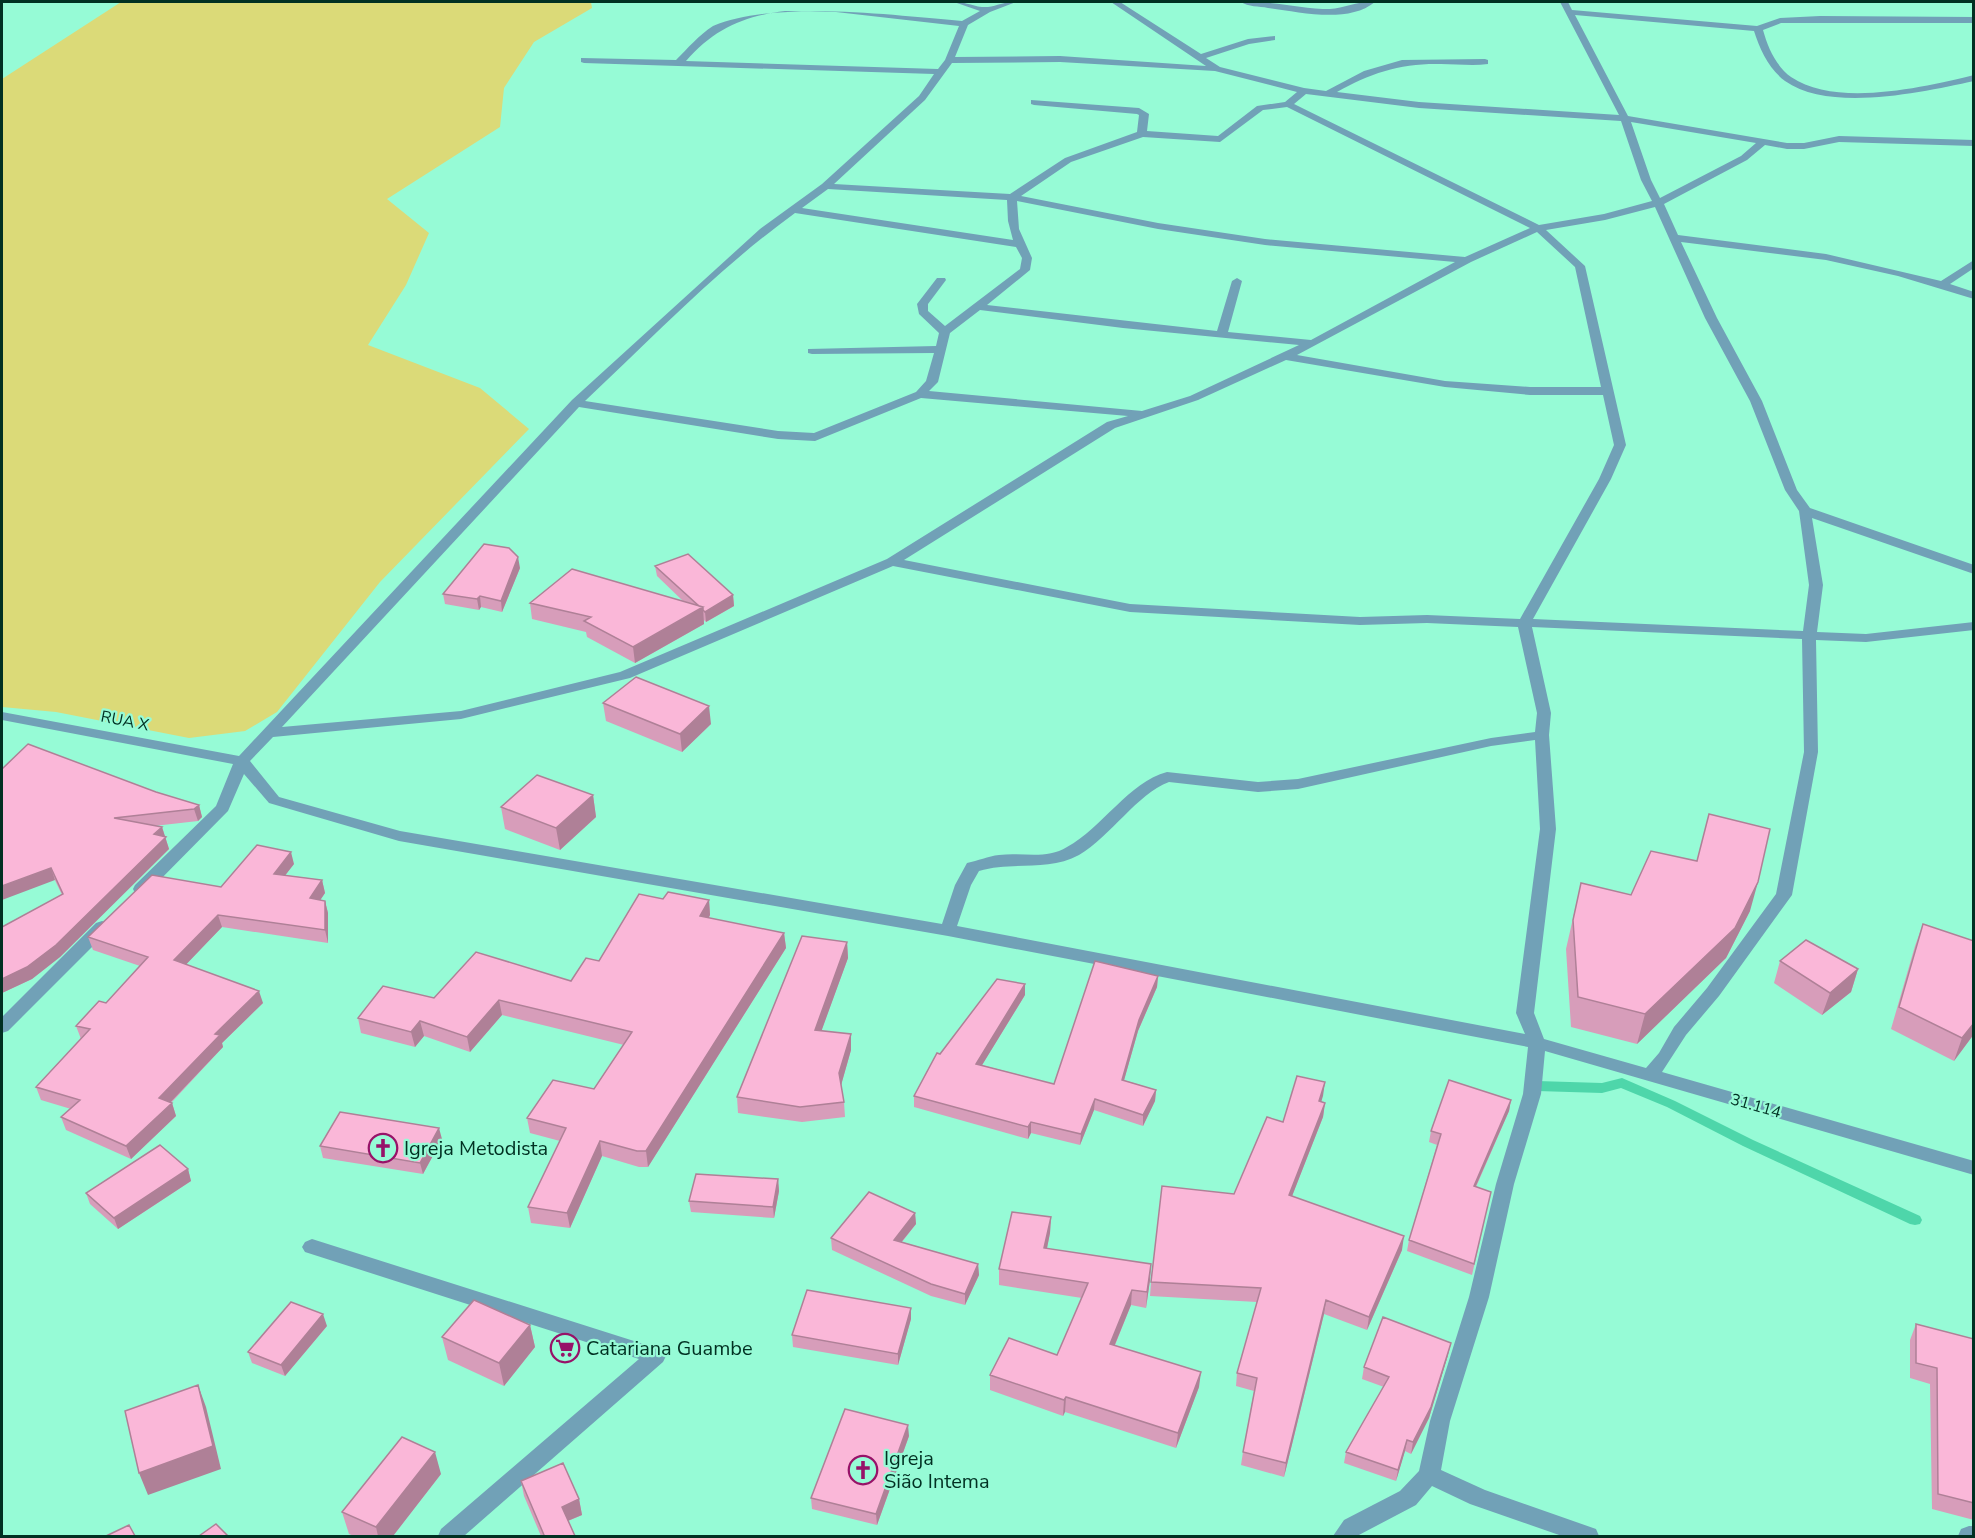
<svg xmlns="http://www.w3.org/2000/svg" width="1975" height="1538" viewBox="0 0 1975 1538" font-family="'Nunito Sans',sans-serif">
  <style>
    .green { fill: #dbda78 }
    .lines { fill: none; stroke-linecap: round; stroke-linejoin: round }
    .stream { fill: #4ed6aa; fill-rule: evenodd }
    .street { fill: #71a1b7; fill-rule: evenodd }
    .wall { fill: #d79dba }
    .shaded-wall { fill: #af8097 }
    .building { fill: #fab7d8; stroke: #af8097; stroke-width: 1.5 }
    .labels { text-anchor: middle; stroke-width: 4.5; stroke-linejoin: round; paint-order: stroke }
    .street-label { font-size: 16px; fill: #013022; stroke: #96fbd6 }
    .near-poi-label { font-size: 20px; fill: #013022; stroke: #96fbd6; text-anchor: start }
  </style>
  <rect width="100%" height="100%" fill="#96fbd6"/>
  <path class="green" d="M121 2H591L592 8 534 42 504 88 500 127 387 199 429 233 406 285 368 345 480 388 529 429 380 582 277 712 245 731 189 738 56 712 2 707V79Z"/>
  <g class="lines">
    <path class="stream" d="M1622 1078 1675 1101 1753 1140 1920 1216 1922 1220 1920 1224 1915 1225 1910 1224 1743 1146 1667 1107 1621 1088 1602 1093 1537 1091 1533 1089 1531 1086 1533 1083 1537 1081 1602 1083Z"/>
    <path class="street" d="M954 2C965 1 976 8 988 7 998 6 1006 1 1016 2L990 12 968 25 955 57 1060 56 1206 66 1111 2H1120L1201 54 1248 39 1275 36V40L1249 44 1206 58 1220 67 1304 88 1326 91 1364 71 1402 60 1485 59 1488 60V64C1473 66 1456 64 1441 64 1402 63 1370 73 1337 92L1419 102 1619 115 1560 2H1568L1572 10 1757 26 1780 18 1820 16 1974 17V23H1781L1763 30C1768 48 1776 66 1791 77 1836 108 1925 87 1974 75V81C1923 92 1830 113 1785 81 1769 69 1760 50 1754 31L1575 15 1628 116 1787 143H1804L1839 136 1974 140V146L1839 142 1804 149H1787L1765 145 1747 160 1664 204 1678 235 1826 254 1941 281 1974 260V268L1950 284 1974 292V299L1898 276 1826 260 1681 242 1717 318 1762 401 1797 490 1810 508 1974 565V574L1812 518 1823 585 1817 632 1866 634 1974 622V630L1866 642 1816 640 1818 752 1792 895 1719 996 1686 1035 1662 1072 1974 1161V1175L1545 1051 1541 1094 1514 1184 1489 1297 1450 1421 1441 1470 1485 1490 1596 1529 1599 1536H1562L1470 1504 1432 1486 1416 1505 1357 1536H1333L1344 1520 1400 1491 1419 1471 1430 1421 1469 1297 1496 1184 1523 1094 1528 1047 948 936 399 841 269 803 244 774 228 811 147 893H135L133 889 135 885 216 806 233 764 2 720V712L239 756 572 400 760 229 822 184 919 96 934 74 584 63 581 62V58L676 60C688 48 699 35 713 26 775 0 892 15 962 21L980 11ZM785 11 836 12 959 26 945 60 938 69 686 61C714 29 743 16 785 11ZM1060 62 1215 71 1297 92 1285 102 1257 106 1218 136 1147 131 1149 114 1139 108 1031 100V104L1034 105 1137 114 1139 115 1137 132 1065 158 1010 194 834 184 925 100 952 63ZM1306 94 1419 108 1621 121 1641 180 1652 201 1604 214 1539 225 1294 104ZM1287 107 1530 228 1465 257 1265 239 1158 223 1021 196 1071 162 1143 137 1220 142 1263 110ZM1631 122 1756 143 1741 156 1660 198 1651 180ZM828 189 1007 200 1008 221 1013 240 802 208ZM1017 201 1158 229 1265 245 1455 262 1311 340 1228 332 1242 281 1237 278 1232 281 1217 331 987 305 1030 270 1032 258 1019 229ZM1655 207 1705 318 1750 401 1785 490 1799 511 1809 585 1803 631 1533 619 1611 479 1626 445 1585 266 1546 230 1605 220ZM795 213 1016 247 1022 258 1020 269 945 326 928 311V304L946 280 945 278H937L917 304 919 314 939 333 936 346 808 349V353L812 354 934 353 926 381 916 392 814 433 778 431 585 401C653 337 719 268 795 213ZM1537 232 1575 267 1601 387H1530L1445 381 1297 355 1471 262ZM980 310 1123 328 1299 345 1190 396 1142 411 929 391 938 382 950 333ZM1286 360 1445 387 1530 395H1603L1614 445 1599 479 1520 619 1427 615 1360 617 1130 604 904 560 1115 428 1198 400ZM921 398 1128 416 1107 422 887 559 620 672 461 711 282 727 579 407 778 439 815 441ZM893 566 1130 612 1360 625 1427 623 1518 627 1537 713 1535 732 1491 738 1298 779 1258 782 1167 772C1129 782 1102 828 1067 847 1046 860 1023 852 999 855 988 856 978 861 967 863L955 885 942 924 400 831 279 797 250 761 273 737 461 719 630 678ZM1532 627 1802 639 1804 752 1776 894 1707 988 1674 1027 1659 1053 1646 1068 1544 1039 1534 1013 1556 829 1549 735 1551 713ZM1535 740 1540 829 1516 1013 1525 1034 957 926 971 885 979 871C1012 861 1048 872 1079 855 1111 836 1137 794 1169 782L1258 792 1298 789 1491 746Z
      M1241 2C1270 0 1300 9 1330 9 1345 8 1361 0 1375 2 1348 24 1300 12 1268 8 1259 6 1248 7 1241 2Z
      M102 921 108 923 110 927 108 931 8 1031 2 1033V1017L96 923Z
      M312 1239 656 1348 663 1350 666 1356 663 1362 464 1536H438L441 1529 639 1359 305 1252 302 1247 305 1242Z
      M1969 1526H1974V1536H1958L1961 1529Z"/>
  </g>
  <path class="wall" d="M655 566 733 595 734 606 706 622 704 620V624L635 663 587 637 586 632 532 619 530 603 684 602 657 576Z
    M520 568 502 612 481 607 479 610 445 604 443 594Z
    M603 703 711 724 682 752 606 721Z
    M2 769 156 792 199 805 202 817 198 821 154 826 162 827 169 849 60 957 32 979 2 993V927L62 895Z
    M593 795 596 817 560 850 505 829 501 807Z
    M294 864 285 875 322 880 325 893 320 900 325 901 328 913V943L222 927 186 964 263 1003 222 1043 223 1047 171 1103H172L176 1116 131 1159 66 1130 61 1117 71 1109 41 1100 36 1087 81 1039 76 1026 106 1003 140 966 93 950 88 937 221 887Z
    M1581 883 1631 895 1750 911 1726 958 1637 1044 1571 1027 1566 949Z
    M663 899 709 900 710 915 709 918 784 933 786 948 648 1167H639L602 1156 570 1228 531 1223 528 1207 560 1141 530 1133 527 1118 594 1089 624 1045 502 1015 470 1052 424 1036 415 1047 361 1033 358 1018 434 998 571 981 599 961Z
    M1923 924 1974 941V1034L1954 1061 1891 1029 1915 946Z
    M847 942 848 958 821 1031 851 1034V1050L841 1085 844 1102 845 1117 802 1122 738 1113 737 1097Z
    M1780 961 1858 969 1851 992 1822 1015 1774 983Z
    M1158 976 1157 987 1138 1031 1124 1080 1156 1090 1155 1101 1143 1126 1094 1110 1080 1145 1031 1133 1028 1139 914 1107V1096L940 1054 1025 995 982 1065 1054 1084Z
    M1325 1082 1321 1102 1325 1103 1323 1117 1292 1196 1402 1250 1367 1330 1324 1314 1284 1477 1241 1465 1243 1452 1254 1391 1236 1386 1237 1373 1257 1302 1150 1296 1151 1282 1234 1194 1283 1122Z
    M1511 1100 1509 1111 1476 1187 1491 1192 1472 1275 1407 1251 1409 1240 1437 1145 1429 1142 1431 1131Z
    M442 1139 423 1174 323 1158 320 1146Z
    M188 1169 191 1181 118 1229 90 1204 86 1193Z
    M778 1179 779 1191 774 1218 691 1212 689 1201Z
    M915 1213 916 1224 902 1242 978 1264 979 1275 965 1305 931 1296 832 1250 831 1238Z
    M1051 1217 1050 1233 1047 1248 1150 1280 1146 1308 1131 1305 1115 1345 1199 1387 1176 1448 1065 1412 1063 1416 990 1390V1375L1057 1355 1082 1298 999 1285V1269Z
    M911 1319 898 1365 793 1347 792 1335Z
    M1916 1324 1974 1339V1520L1932 1509 1930 1384 1910 1378V1340Z
    M530 1325 535 1347 504 1386 448 1360 442 1337Z
    M327 1326 285 1376 252 1363 248 1352Z
    M1448 1355 1429 1418 1411 1454 1405 1451 1396 1481 1344 1463 1346 1452 1384 1387 1362 1379 1364 1367Z
    M909 1436 877 1525 812 1509 811 1498Z
    M441 1474 393 1536H354L349 1534 342 1512Z
    M521 1481 579 1499 582 1515 568 1521 541 1536 524 1496Z"/>
  <path class="shaded-wall" d="M518 557 520 568 502 612 501 601Z
    M733 595 734 606 706 622 705 612Z
    M480 596 481 607 479 610 477 599Z
    M703 607 704 624 635 663 633 647Z
    M709 706 711 724 682 752 680 734Z
    M593 795 596 817 560 850 556 828Z
    M199 805 202 817 198 821 194 809Z
    M162 827 169 849 60 957 32 979 2 993V979Z
    M291 852 294 864 277 886 274 874Z
    M51 868 55 880 2 900V886Z
    M322 880 325 893 313 911 310 898Z
    M1758 882 1750 911 1726 958 1637 1044 1645 1014Z
    M709 900 710 915 701 931 700 916Z
    M325 901 328 913V943L325 930Z
    M218 915 222 927 178 973 174 960Z
    M784 933 786 948 648 1167 646 1151Z
    M847 942 848 958 816 1046 815 1030Z
    M1858 969 1851 992 1822 1015 1830 993Z
    M1158 976 1157 987 1138 1031 1121 1091 1122 1080 1139 1020Z
    M1025 984V995L976 1075V1064Z
    M259 991 263 1003 222 1043 223 1047 163 1110 159 1098 215 1034Z
    M499 1000 502 1015 470 1052 467 1037Z
    M420 1021 424 1036 415 1047 411 1032Z
    M1974 1023V1034L1954 1061 1962 1038Z
    M851 1034V1050L840 1089 839 1073Z
    M1325 1082 1323 1096 1317 1115 1319 1101Z
    M1156 1090 1155 1101 1143 1126V1115Z
    M1095 1099 1094 1110 1080 1145 1081 1134Z
    M1511 1100 1509 1111 1471 1197 1474 1186Z
    M172 1103 176 1116 131 1159 126 1146Z
    M1325 1103 1323 1117 1287 1209 1289 1195Z
    M1031 1122V1133L1028 1139V1127Z
    M439 1128 442 1139 423 1174 420 1163Z
    M600 1141 602 1156 570 1228 567 1213Z
    M188 1169 191 1181 118 1229 114 1218Z
    M778 1179 779 1191 774 1218 773 1207Z
    M915 1213 916 1224 894 1251V1240Z
    M1051 1217 1050 1233 1044 1263V1248Z
    M1404 1236 1402 1250 1367 1330 1369 1317Z
    M978 1264 979 1275 965 1305V1294Z
    M1151 1264 1150 1280 1146 1308 1147 1292Z
    M1132 1290 1131 1305 1109 1359 1110 1344Z
    M1326 1300 1324 1314 1284 1477 1286 1463Z
    M911 1308V1319L898 1365V1354Z
    M323 1314 327 1326 285 1376 281 1365Z
    M530 1325 535 1347 504 1386 499 1363Z
    M1451 1343 1448 1355 1429 1418 1411 1454 1413 1442Z
    M1201 1372 1199 1387 1176 1448 1178 1433Z
    M198 1385 206 1407 221 1469 148 1495 139 1473Z
    M1066 1397 1065 1412 1063 1416 1064 1400Z
    M908 1425 909 1436 877 1525 876 1514Z
    M1407 1440 1405 1451 1396 1481 1398 1470Z
    M435 1452 441 1474 393 1536H378L376 1527Z
    M579 1499 582 1515 565 1522 562 1507Z"/>
  <path class="building" d="M484 544 509 548 518 557 501 601 480 596 477 599 443 594Z
    M688 554 733 595 705 612 703 610V607L699 606 655 566Z
    M572 569 703 607 633 647 584 621 591 617 530 603Z
    M636 677 709 706 680 734 603 703Z
    M28 744 156 792 199 805 194 809 114 818 162 827 154 834 166 837 56 945 27 967 2 979V927L63 894 51 868 2 886V769Z
    M537 775 593 795 556 828 501 807Z
    M1709 814 1770 829 1758 882 1735 928 1645 1014 1578 997 1573 920 1581 883 1631 895 1651 851 1697 861Z
    M257 845 291 852 274 874 322 880 310 898 325 901V930L218 915 174 960 259 991 215 1034 220 1035 159 1098 172 1103 126 1146 61 1117 80 1100 36 1087 90 1029 76 1026 99 1001 106 1003 148 957 88 937 152 875 221 887Z
    M668 892 709 900 700 916 784 933 646 1151H637L600 1141 567 1213 528 1207 566 1128 527 1118 553 1080 594 1089 632 1032 499 1000 467 1037 420 1021 411 1032 358 1018 383 986 434 998 476 952 571 981 586 958 599 961 639 894 663 899Z
    M1923 924 1974 941V1023L1962 1038 1899 1007Z
    M802 936 847 942 815 1030 851 1034 839 1073 844 1102 800 1107 737 1097Z
    M1806 940 1858 969 1830 993 1780 961Z
    M1095 961 1158 976 1139 1020 1122 1080 1156 1090 1143 1115 1095 1099 1081 1134 1031 1122 1028 1127 914 1096 937 1053 940 1054 997 979 1025 984 976 1064 1054 1084Z
    M1297 1076 1325 1082 1319 1101 1325 1103 1289 1195 1404 1236 1369 1317 1326 1300 1286 1463 1243 1452 1257 1378 1237 1373 1261 1288 1151 1282 1162 1186 1234 1194 1267 1117 1283 1122Z
    M1449 1080 1511 1100 1474 1186 1491 1192 1474 1264 1409 1240 1441 1134 1431 1131Z
    M340 1112 439 1128 420 1163 320 1146Z
    M160 1145 188 1169 114 1218 86 1193Z
    M696 1174 778 1179 773 1207 689 1201Z
    M869 1192 915 1213 894 1240 978 1264 965 1294 931 1284 831 1238Z
    M1012 1212 1051 1217 1044 1248 1151 1264 1147 1292 1132 1290 1110 1344 1201 1372 1178 1433 1066 1397 1064 1400 990 1375 1009 1338 1057 1355 1088 1283 999 1269Z
    M807 1290 911 1308 898 1354 792 1335Z
    M474 1300 530 1325 499 1363 442 1337Z
    M291 1302 323 1314 281 1365 248 1352Z
    M1383 1317 1451 1343 1431 1407 1413 1442 1407 1440 1398 1470 1346 1452 1389 1377 1364 1367Z
    M1916 1324 1974 1339V1503L1938 1494 1937 1368 1916 1363Z
    M198 1385 213 1446 139 1473 125 1411Z
    M845 1409 908 1425 876 1514 811 1498Z
    M402 1437 435 1452 376 1527 342 1512Z
    M563 1463 579 1499 562 1507 575 1536H541L544 1535 521 1481Z
    M216 1524 228 1536H199Z
    M129 1525 135 1536H106Z"/>
  <defs>
    <g id="church-ring" transform="scale(1.5)"><circle r="9.5" fill="#96fbd6" stroke="#971268" stroke-width="1.5"/><path d="M-1.2-6h2.4v3.5h3.3v2.4h-3.3V6h-2.4V-.1h-3.3v-2.4h3.3Z" fill="#971268"/></g>
    <g id="supermarket-ring" transform="scale(1.5)"><circle r="9.5" fill="#96fbd6" stroke="#971268" stroke-width="1.5"/><path d="M-6-5.5h2.5l.6 2H6L4.5 2H-2.5L-4.4-4H-6ZM-1.5 3.2a1.3 1.3 0 1 0 .1 0ZM3 3.2a1.3 1.3 0 1 0 .1 0Z" fill="#971268"/></g>
  </defs>
  <g fill-rule="evenodd">
    <use href="#church-ring" x="383" y="1148"/>
    <use href="#supermarket-ring" x="565" y="1348"/>
    <use href="#church-ring" x="863" y="1470"/>
  </g>
  <g class="labels">
    <g class="street-label">
      <text transform="translate(125 720) rotate(11)" y="6">RUA X</text>
      <text transform="translate(1756 1105) rotate(16)" y="6">31.114</text>
    </g>
    <g class="near-poi-label">
      <text x="404" y="1155">Igreja Metodista</text>
      <text x="586" y="1355">Catariana Guambe</text>
      <text x="884" y="1465">Igreja<tspan x="884" dy="23">Sião Intema</tspan></text>
    </g>
  </g>
  <rect width="1975" height="1538" fill="none" stroke="#013022" stroke-width="6"/>
</svg>
